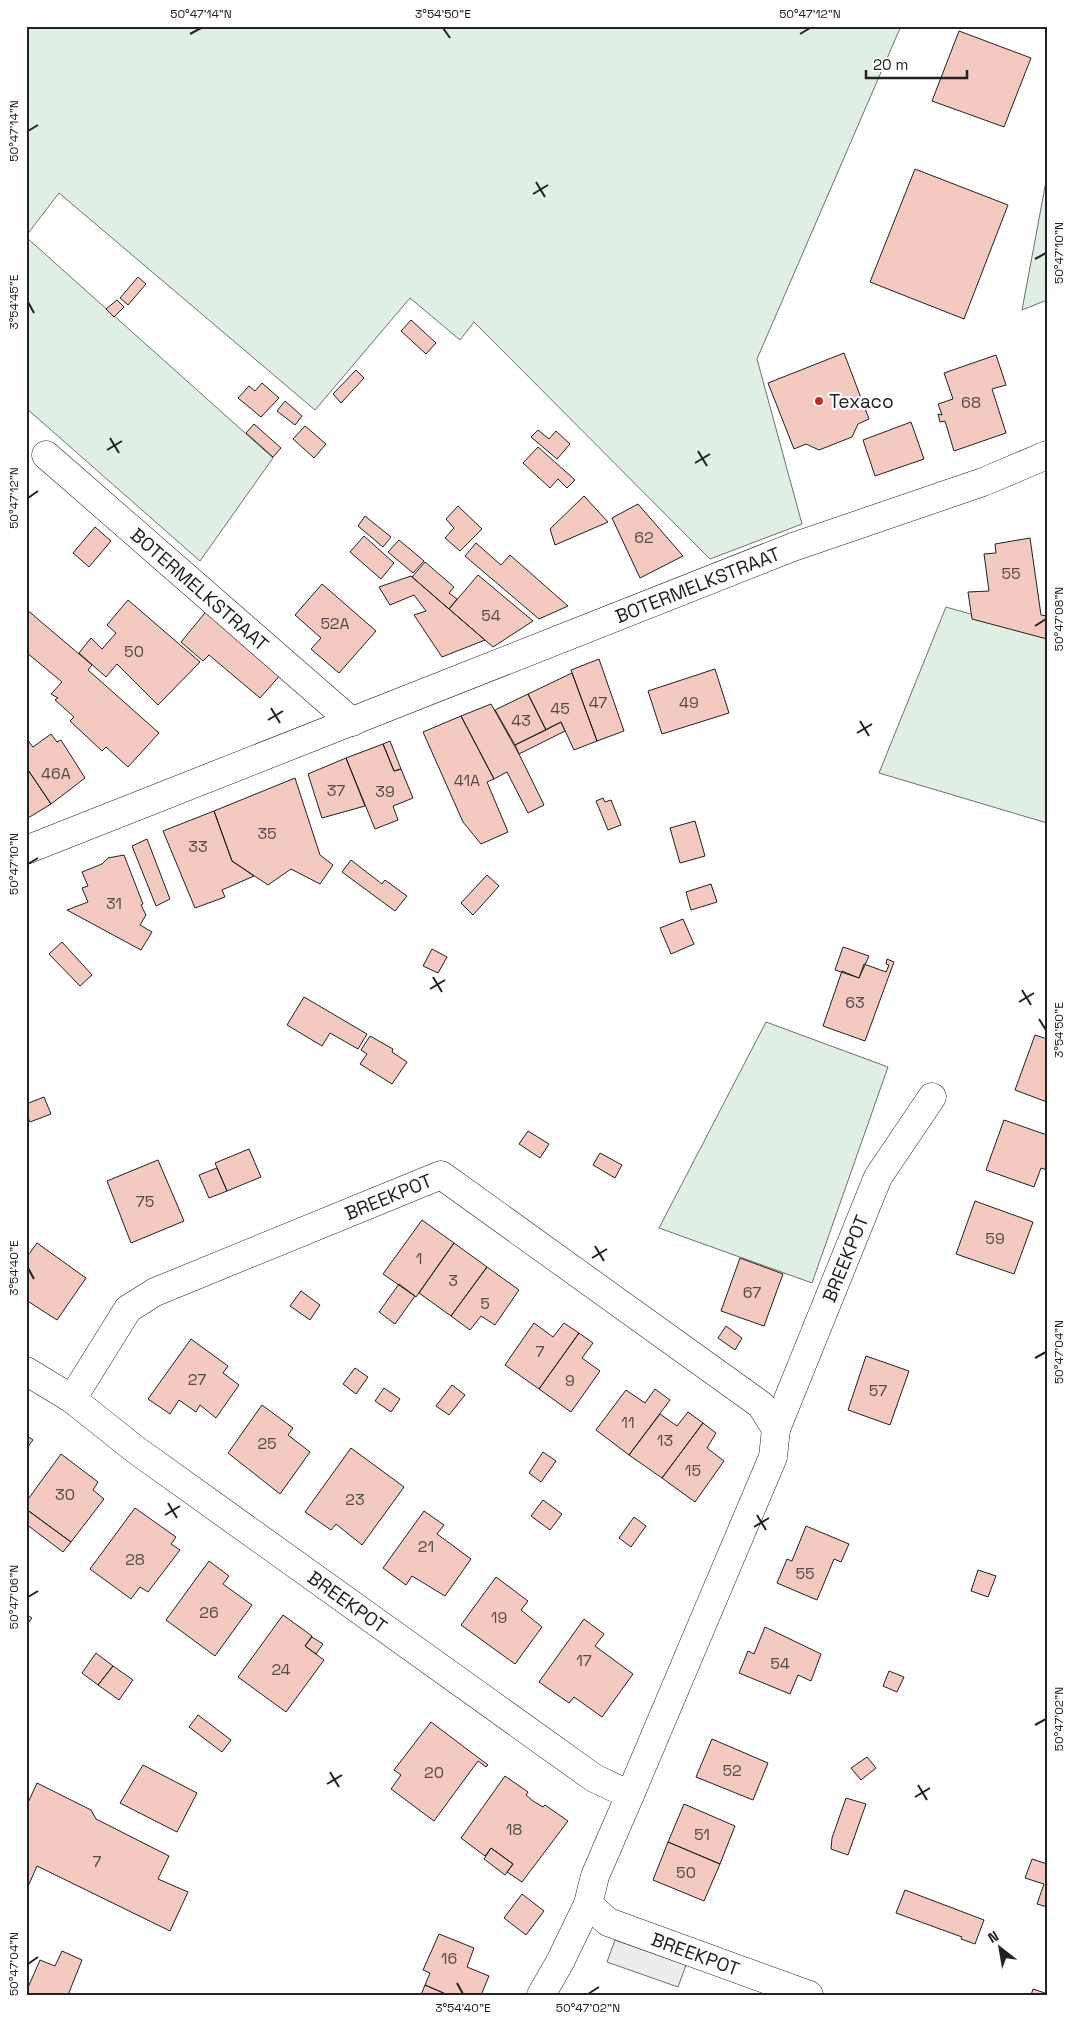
<svg xmlns="http://www.w3.org/2000/svg" width="1073" height="2021" viewBox="0 0 1073 2021" font-family="'Space Grotesk',sans-serif">
  <style>
    .green { fill: #e0efe3; stroke: #6f6f6f }
    .parking { fill: #ededed; stroke: #6f6f6f }
    .building { fill: #f3c9c0; stroke: #222 }
    .lines { fill: none; stroke-linecap: round; stroke-linejoin: round }
    .street-casing { stroke: #222; stroke-width: 29 }
    .secondary-casing { stroke: #222; stroke-width: 29 }
    .street { stroke: #fff; stroke-width: 28 }
    .secondary { stroke: #fff; stroke-width: 28 }
    .ticks { fill: none; stroke: #222; stroke-width: 2 }
    .poi-dot { fill: #c62828; stroke: #fff; stroke-width: 2 }
    .labels { text-anchor: middle; stroke-width: 4; stroke-linejoin: round; paint-order: stroke }
    .number-label { font-size: 16px; fill: #564c4a }
    .poi-label { font-size: 19px; fill: #222; stroke: #fff; text-anchor: start }
    .street-label { font-size: 19px; fill: #222; stroke: #fff }
    .neatline { fill: none; stroke: #222; stroke-width: 2 }
    .ticks-label { font-size: 12px; text-anchor: middle; fill: #222 }
  </style>
  <rect width="100%" height="100%" fill="#fff"/>
  <path class="green" d="M26 26H901L757 359 802 524 710 559 474 322 460 340 410 298 315 410 59 193 26 236Z
    M1047 176V300L1022 310Z
    M26 237 273 458 200 561 26 408Z
    M946 607 1047 636V823L879 773Z
    M766 1022 888 1067 812 1283 659 1228Z"/>
  <path class="parking" d="M615 1940 686 1965 678 1987 607 1962Z"/>
  <path class="building" d="M959 31 1031 58 1004 127 932 101Z
    M915 169 1008 205 964 319 870 282Z
    M138 277 146 284 128 305 120 298Z
    M117 300 124 307 114 317 106 309Z
    M411 320 436 343 426 354 401 331Z
    M844 353 869 419 858 424 852 437 819 450 806 444 794 449 768 383Z
    M996 355 1006 385 992 389 1006 433 954 451 945 421 940 422 938 414 942 415 938 404 953 399 944 373Z
    M356 370 364 378 341 403 333 394Z
    M262 383 279 398 261 417 238 398 249 386 255 391Z
    M285 401 302 416 295 425 277 411Z
    M911 422 924 459 875 476 863 440Z
    M254 424 281 448 273 457 246 433Z
    M305 426 326 444 314 458 293 439Z
    M538 430 549 439 556 431 570 444 557 459 531 437Z
    M538 447 575 480 567 488 558 479 550 488 523 463Z
    M584 496 608 522 555 545 550 529Z
    M638 504 683 556 640 578 612 518Z
    M458 506 482 529 460 551 445 538 454 528 446 519Z
    M365 516 391 537 383 547 358 526Z
    M95 527 111 541 89 567 73 553Z
    M364 536 394 563 381 579 350 552Z
    M1030 538 1041 615 1047 616V639L972 619 968 592 989 591 984 554 996 553 995 544Z
    M399 540 424 561 413 573 388 552Z
    M476 543 501 565 510 555 568 606 539 619 465 556Z
    M425 562 454 587 449 593 457 599 449 609 412 577Z
    M478 575 533 621 493 647 449 609Z
    M411 576 449 609 485 640 442 657 414 615 426 611 414 595 390 605 379 587Z
    M322 584 376 631 339 673 311 649 321 638 295 615Z
    M128 600 200 662 158 705 117 664 106 677 79 653 91 638 102 649 116 633 107 625Z
    M209 608 283 672 260 698 209 655 203 661 181 642Z
    M26 609 92 665 88 670 159 733 128 767 106 747 102 751 70 721 74 717 55 700 58 698 51 694 62 682 26 652Z
    M599 659 624 731 597 741 571 670Z
    M715 669 729 713 662 734 648 691Z
    M572 673 597 741 574 750 561 722 546 730 528 694Z
    M528 694 546 730 515 745 495 710Z
    M491 704 519 754 544 805 528 813 507 772 494 779 461 716Z
    M461 716 494 779 487 782 508 832 481 844 463 822 423 732Z
    M561 722 565 731 519 754 515 745Z
    M51 734 57 742 61 740 85 778 51 804 26 767V738L33 747Z
    M390 741 401 769 394 771 383 744Z
    M383 744 394 771 401 769 413 798 393 806 398 820 375 829 346 758Z
    M346 758 365 806 322 818 308 774Z
    M26 767 51 804 28 818 26 815Z
    M295 778 320 855 333 865 320 884 291 869 268 885 232 861 214 811Z
    M603 798 605 802 611 800 621 825 608 830 596 801Z
    M214 811 232 861 254 876 222 890 225 897 195 908 163 831Z
    M695 821 705 856 680 863 670 828Z
    M147 839 170 899 156 906 132 846Z
    M124 855 143 904 141 905 146 915 140 925 152 932 141 950 67 910 88 902 82 888 88 886 82 872 102 864 108 858Z
    M351 860 382 884 385 880 407 896 395 911 342 872Z
    M487 875 499 886 473 915 461 903Z
    M711 884 717 902 691 910 686 892Z
    M683 919 694 944 671 954 660 928Z
    M62 942 92 975 80 986 49 954Z
    M843 947 869 956 859 978 835 970Z
    M432 949 447 957 438 973 423 966Z
    M887 959 894 962 865 1041 823 1026 842 971 859 978 864 964 886 972 889 965 886 964Z
    M304 997 367 1034 358 1049 330 1033 322 1046 287 1025Z
    M1035 1035 1047 1039V1102L1015 1090Z
    M370 1036 393 1049 392 1052 407 1062 392 1084 360 1064 367 1054 361 1050Z
    M44 1097 51 1114 30 1122 26 1114V1104Z
    M1004 1120 1047 1135V1170L1041 1168 1034 1187 986 1170Z
    M528 1131 549 1144 540 1158 519 1144Z
    M249 1149 261 1177 227 1191 215 1163Z
    M600 1153 622 1165 615 1178 593 1165Z
    M158 1160 184 1221 131 1243 107 1181Z
    M217 1168 227 1191 209 1198 199 1175Z
    M975 1201 1033 1222 1014 1274 956 1254Z
    M422 1220 454 1243 416 1297 383 1274Z
    M37 1243 86 1278 57 1320 26 1300V1258Z
    M454 1243 487 1267 451 1316 419 1293Z
    M740 1258 783 1274 764 1326 721 1311Z
    M487 1267 519 1290 495 1325 481 1316 470 1330 451 1316Z
    M399 1284 415 1296 395 1324 379 1312Z
    M301 1291 320 1305 310 1320 290 1306Z
    M534 1323 553 1337 564 1323 579 1333 539 1389 505 1365Z
    M726 1326 742 1338 735 1350 718 1338Z
    M579 1333 593 1343 582 1358 600 1371 571 1412 539 1389Z
    M191 1339 228 1366 223 1373 239 1385 216 1418 200 1405 196 1412 179 1400 170 1414 148 1399Z
    M866 1356 909 1371 890 1425 848 1410Z
    M355 1368 368 1377 356 1394 343 1384Z
    M452 1385 465 1395 449 1415 436 1406Z
    M384 1388 400 1399 391 1412 375 1401Z
    M655 1389 670 1400 629 1455 596 1430 626 1390 645 1403Z
    M262 1405 293 1428 288 1435 310 1452 280 1494 228 1453Z
    M688 1412 703 1423 662 1478 629 1455 660 1414 677 1426Z
    M703 1423 716 1433 707 1448 724 1461 695 1502 662 1478Z
    M26 1435 33 1440 26 1449Z
    M351 1448 404 1487 362 1545 336 1524 331 1530 305 1512Z
    M543 1452 556 1461 541 1482 529 1473Z
    M61 1454 98 1482 93 1490 104 1499 71 1542 26 1509V1502Z
    M543 1500 562 1514 550 1530 531 1516Z
    M135 1508 176 1537 171 1544 180 1550 148 1592 140 1587 131 1599 90 1569Z
    M26 1509 71 1542 63 1552 26 1524Z
    M424 1511 444 1525 437 1534 471 1559 445 1596 412 1576 406 1585 383 1568Z
    M634 1517 646 1526 631 1547 619 1538Z
    M806 1526 849 1544 841 1562 834 1559 817 1600 777 1583 787 1559 792 1561Z
    M209 1561 229 1576 223 1584 252 1605 215 1656 166 1620Z
    M978 1570 996 1576 988 1597 971 1591Z
    M496 1577 528 1601 521 1610 542 1627 515 1664 461 1625Z
    M26 1614 32 1618 26 1626Z
    M283 1615 312 1636 305 1646 324 1660 286 1712 238 1677Z
    M584 1619 604 1634 595 1646 633 1674 602 1717 574 1697 569 1703 539 1682Z
    M765 1627 821 1654 811 1681 798 1675 790 1694 739 1673 748 1651 754 1654Z
    M312 1637 323 1644 316 1654 305 1646Z
    M96 1653 113 1666 98 1685 82 1673Z
    M113 1666 133 1680 119 1700 98 1685Z
    M889 1671 904 1677 897 1692 883 1686Z
    M198 1715 231 1740 222 1752 189 1727Z
    M431 1722 488 1765 486 1767 478 1761 434 1821 391 1789 401 1775 394 1770Z
    M712 1739 768 1763 753 1800 696 1777Z
    M867 1757 876 1768 861 1780 851 1768Z
    M143 1765 197 1793 177 1832 120 1803Z
    M505 1776 528 1792 526 1795 533 1801 543 1807 545 1805 568 1821 522 1882 507 1872 513 1864 491 1848 485 1856 461 1838Z
    M37 1783 91 1810 96 1819 169 1856 158 1879 188 1892 170 1931 37 1866 26 1891V1807Z
    M846 1798 866 1804 848 1855 831 1849 832 1838Z
    M684 1804 735 1826 720 1864 668 1842Z
    M668 1842 720 1864 704 1901 653 1880Z
    M491 1848 513 1864 505 1875 484 1859Z
    M1032 1859 1047 1864V1907L1037 1904 1044 1884 1025 1878Z
    M905 1890 984 1920 975 1944 961 1939 962 1937 896 1913Z
    M522 1894 544 1911 526 1935 504 1918Z
    M439 1934 474 1948 467 1967 489 1976 481 1995H448L425 1985 430 1973 423 1970Z
    M62 1951 82 1960 68 1995H32L26 1992 40 1960 55 1966Z
    M425 1985 448 1995H421Z
    M1033 1989 1045 1993V1995H1031Z"/>
  <g class="lines">
    <g class="street-casing">
      <g id="street">
        <path id="s1" d="M46 455 352 722"/>
        <path id="s2" d="M26 1371 72 1399 136 1450 594 1778 630 1795 595 1876 588 1904 608 1922 809 1995"/>
        <path id="s3" d="M72 1399 128 1309 155 1292 441 1175 761 1405 776 1429 773 1457 630 1795"/>
        <path id="s4" d="M776 1429 878 1177 932 1097"/>
        <path d="M541 1995 560 1962 588 1904"/>
      </g>
    </g>
    <g class="secondary-casing">
      <g id="secondary">
        <path id="s5" d="M26 850 793 547 983 482 1047 455"/>
      </g>
    </g>
    <use href="#street" class="street"/>
    <use href="#secondary" class="secondary"/>
  </g>
  <path class="ticks" d="M443 28 450 38M190 34 201 28M800 34 810 28M28 131 38 125M536 182 545 197M533 194 548 185M1035 259 1046 253M28 302 34 313M110 438 119 453M107 450 122 441M698 451 707 466M695 463 710 454M28 498 38 491M1035 626 1046 619M271 708 280 723M268 720 283 711M860 721 869 736M857 733 872 724M28 864 38 858M433 977 442 992M430 989 445 980M1022 990 1031 1005M1019 1002 1034 993M1039 1019 1046 1030M595 1246 604 1261M592 1258 607 1249M28 1268 34 1279M1035 1358 1046 1352M168 1503 177 1518M165 1515 180 1506M757 1515 766 1530M754 1527 769 1518M28 1597 38 1591M1035 1725 1046 1719M330 1772 339 1787M327 1784 342 1775M918 1785 927 1800M915 1797 930 1788M28 1964 38 1957M457 1983 463 1994M588 1994 599 1987"/>
  <circle class="poi-dot" cx="819" cy="401" r="5"/>
  <g class="labels">
    <g class="number-label">
      <text x="971" y="408">68</text>
      <text x="644" y="543">62</text>
      <text x="1011" y="579">55</text>
      <text x="491" y="621">54</text>
      <text x="335" y="629">52A</text>
      <text x="134" y="657">50</text>
      <text x="598" y="708">47</text>
      <text x="689" y="708">49</text>
      <text x="560" y="714">45</text>
      <text x="521" y="726">43</text>
      <text x="56" y="779">46A</text>
      <text x="467" y="786">41A</text>
      <text x="336" y="796">37</text>
      <text x="385" y="797">39</text>
      <text x="267" y="839">35</text>
      <text x="198" y="852">33</text>
      <text x="114" y="909">31</text>
      <text x="855" y="1008">63</text>
      <text x="145" y="1207">75</text>
      <text x="995" y="1244">59</text>
      <text x="419" y="1264">1</text>
      <text x="453" y="1286">3</text>
      <text x="752" y="1298">67</text>
      <text x="485" y="1309">5</text>
      <text x="540" y="1357">7</text>
      <text x="197" y="1385">27</text>
      <text x="570" y="1386">9</text>
      <text x="878" y="1396">57</text>
      <text x="628" y="1428">11</text>
      <text x="665" y="1446">13</text>
      <text x="267" y="1449">25</text>
      <text x="693" y="1476">15</text>
      <text x="65" y="1500">30</text>
      <text x="355" y="1505">23</text>
      <text x="426" y="1552">21</text>
      <text x="135" y="1565">28</text>
      <text x="805" y="1579">55</text>
      <text x="209" y="1618">26</text>
      <text x="499" y="1623">19</text>
      <text x="584" y="1666">17</text>
      <text x="780" y="1669">54</text>
      <text x="281" y="1675">24</text>
      <text x="732" y="1776">52</text>
      <text x="434" y="1778">20</text>
      <text x="514" y="1835">18</text>
      <text x="702" y="1840">51</text>
      <text x="97" y="1867">7</text>
      <text x="686" y="1878">50</text>
      <text x="449" y="1964">16</text>
    </g>
    <g class="poi-label">
      <text x="829" y="408">Texaco</text>
    </g>
    <g class="street-label">
      <text dy="7" stroke="none"><textPath href="#s5" startOffset="722">BOTERMELKSTRAAT</textPath></text>
      <text dy="7" stroke="none"><textPath href="#s1" startOffset="204">BOTERMELKSTRAAT</textPath></text>
      <text dy="7" stroke="none"><textPath href="#s3" startOffset="390">BREEKPOT</textPath></text>
      <text dy="7" stroke="none"><textPath href="#s4" startOffset="184">BREEKPOT</textPath></text>
      <text dy="7" stroke="none"><textPath href="#s2" startOffset="396">BREEKPOT</textPath></text>
      <text dy="7" stroke="none"><textPath href="#s2" startOffset="976">BREEKPOT</textPath></text>
    </g>
  </g>
  <rect width="1073" height="2021" fill="none" stroke="#ffffff" stroke-width="55"/>
  <g transform="translate(1000 1948) rotate(329)" stroke="#ffffff" stroke-width="4" paint-order="stroke">
  <path d="M0-4L9 19L0 12L-9 19Z" fill="#222222"/>
  <text y="-8" font-size="14" font-weight="bold" text-anchor="middle" fill="#222222">N</text>
  </g>
  <path d="M866 70v8h101v-8" fill="none" stroke="#222222" stroke-width="2.5"/>
  <text x="873" y="70" font-size="15" fill="#222222" stroke="#ffffff" stroke-width="4" paint-order="stroke">20 m</text>
  <rect x="28" y="28" width="1018" height="1966" class="neatline"/>
  <g class="ticks-label">
    <text x="201" y="18">50°47'14"N</text>
    <text x="443" y="18">3°54'50"E</text>
    <text x="810" y="18">50°47'12"N</text>
    <text transform="translate(14 131) rotate(-90)" y="4">50°47'14"N</text>
    <text transform="translate(1059 253) rotate(-90)" y="4">50°47'10"N</text>
    <text transform="translate(14 302) rotate(-90)" y="4">3°54'45"E</text>
    <text transform="translate(14 498) rotate(-90)" y="4">50°47'12"N</text>
    <text transform="translate(1059 619) rotate(-90)" y="4">50°47'08"N</text>
    <text transform="translate(14 864) rotate(-90)" y="4">50°47'10"N</text>
    <text transform="translate(1059 1030) rotate(-90)" y="4">3°54'50"E</text>
    <text transform="translate(14 1268) rotate(-90)" y="4">3°54'40"E</text>
    <text transform="translate(1059 1352) rotate(-90)" y="4">50°47'04"N</text>
    <text transform="translate(14 1597) rotate(-90)" y="4">50°47'06"N</text>
    <text transform="translate(1059 1719) rotate(-90)" y="4">50°47'02"N</text>
    <text transform="translate(14 1964) rotate(-90)" y="4">50°47'04"N</text>
    <text x="463" y="2012">3°54'40"E</text>
    <text x="588" y="2012">50°47'02"N</text>
  </g>
</svg>
